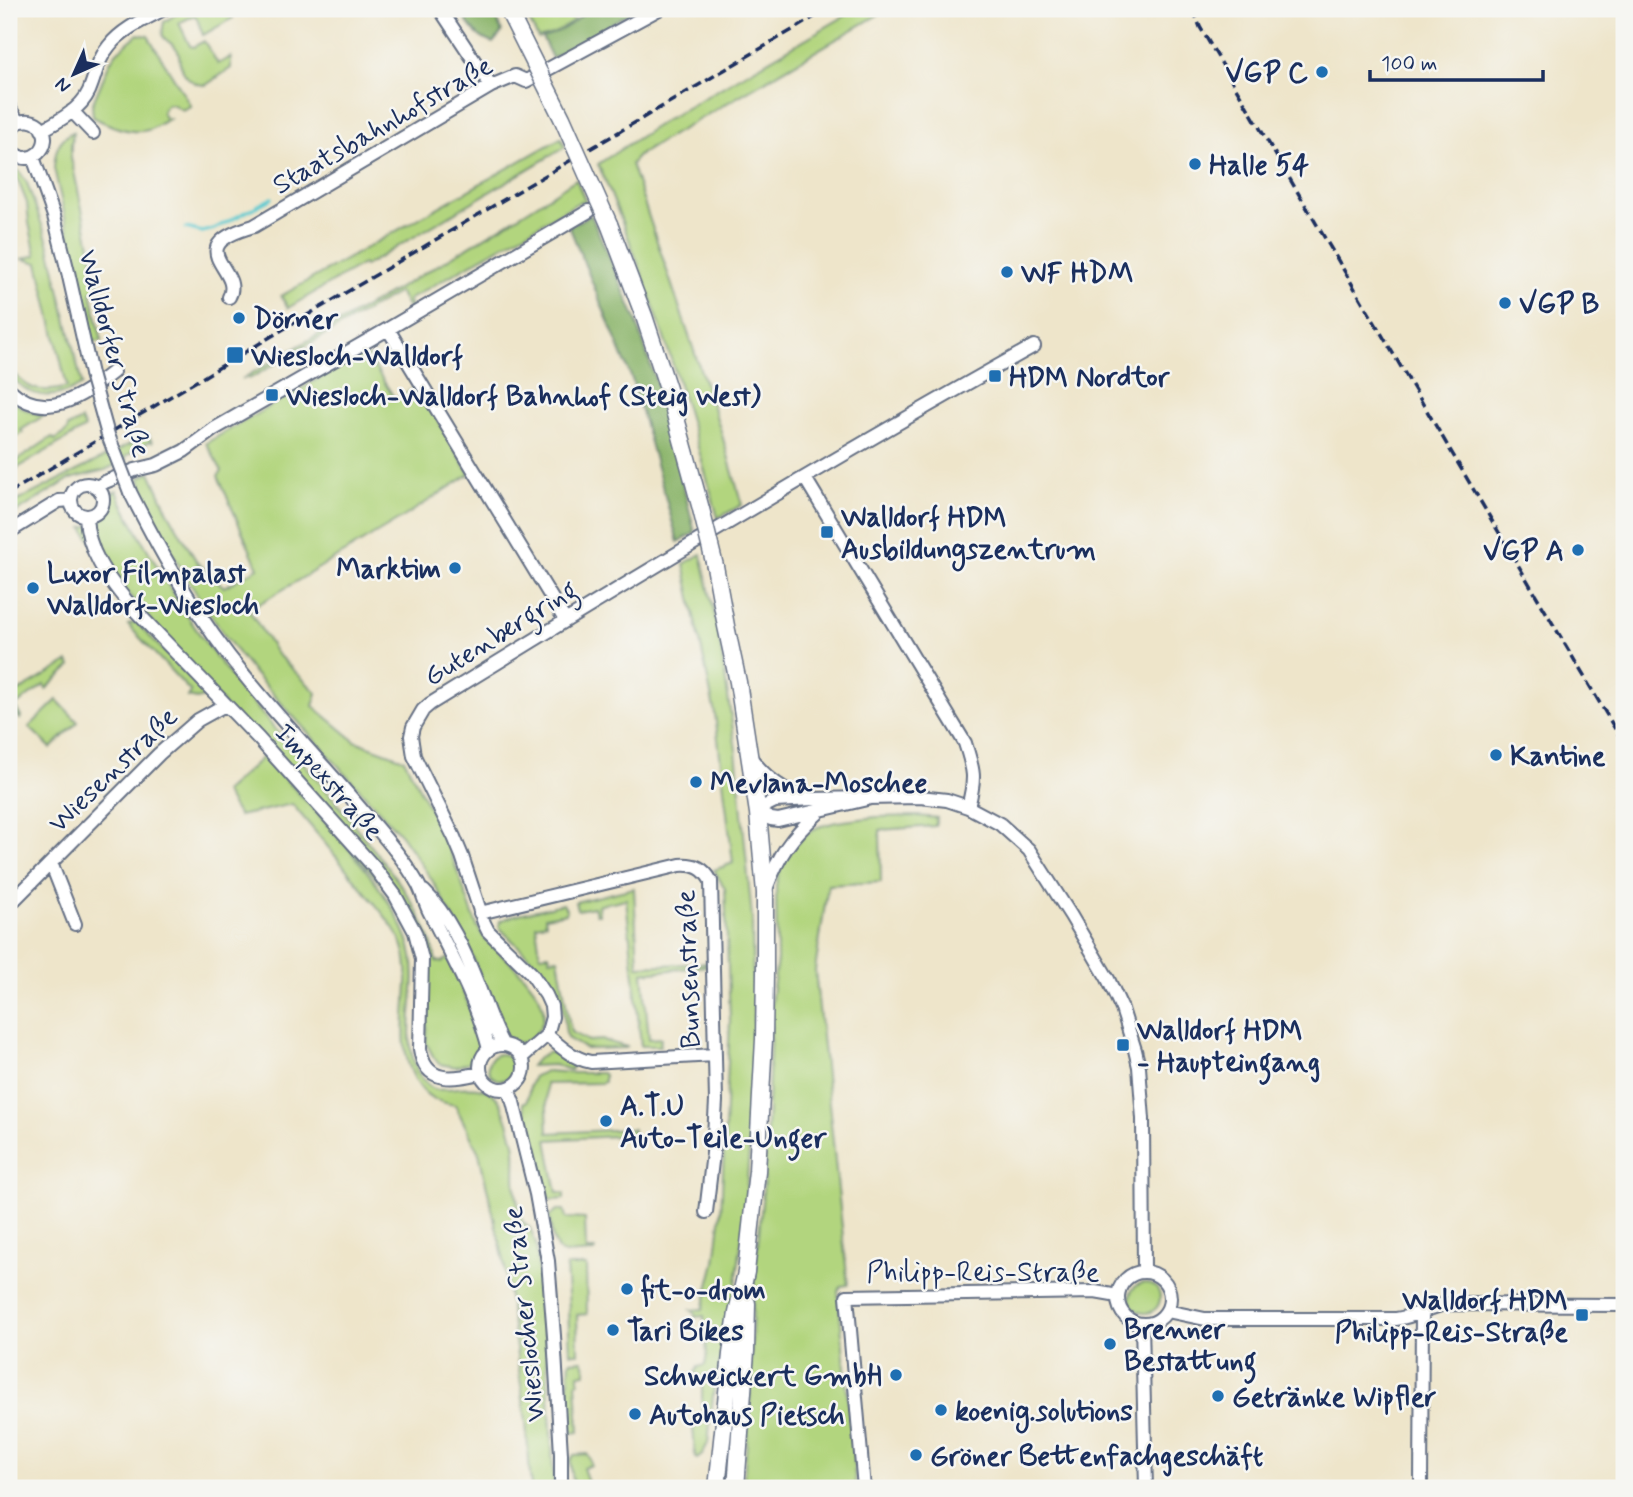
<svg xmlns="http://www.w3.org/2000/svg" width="1633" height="1497" viewBox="0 0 1633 1497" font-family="Mynerve,sans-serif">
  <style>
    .green { fill: #b2d57e; stroke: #66826e; stroke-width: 2 }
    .forest { fill: #8db66d; stroke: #547266; stroke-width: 2 }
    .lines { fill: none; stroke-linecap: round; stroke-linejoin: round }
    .stream { stroke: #5bc9cf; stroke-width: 3.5 }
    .minor-casing { stroke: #656f84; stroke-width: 16 }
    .major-casing { stroke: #656f84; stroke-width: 19 }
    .minor { stroke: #fff; stroke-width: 12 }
    .major { stroke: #fff; stroke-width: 16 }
    .rail { stroke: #1b2f5e; stroke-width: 3.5; stroke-dasharray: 10 5; stroke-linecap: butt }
    .minor-bridge-casing { stroke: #656f84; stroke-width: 16; stroke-linecap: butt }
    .major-bridge-casing { stroke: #656f84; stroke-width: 19; stroke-linecap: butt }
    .minor-bridge { stroke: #fff; stroke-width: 12 }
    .major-bridge { stroke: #fff; stroke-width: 16 }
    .poi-dot { fill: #1f6fb2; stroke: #f6f6f2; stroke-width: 2.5 }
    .labels { text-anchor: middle; stroke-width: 5; stroke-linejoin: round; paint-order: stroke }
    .poi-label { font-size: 28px; font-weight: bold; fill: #1b2f5e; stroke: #f6f6f2; text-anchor: start }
    .street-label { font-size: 28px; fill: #1b2f5e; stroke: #f6f6f2 }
  </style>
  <rect width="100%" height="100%" fill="#f6f6f2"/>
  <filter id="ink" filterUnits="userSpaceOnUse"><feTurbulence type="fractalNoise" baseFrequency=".0143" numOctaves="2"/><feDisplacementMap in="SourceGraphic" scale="14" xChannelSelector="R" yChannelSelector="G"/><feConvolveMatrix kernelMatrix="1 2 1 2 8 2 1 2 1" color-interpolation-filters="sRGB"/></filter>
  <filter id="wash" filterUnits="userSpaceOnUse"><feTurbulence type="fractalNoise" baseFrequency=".00686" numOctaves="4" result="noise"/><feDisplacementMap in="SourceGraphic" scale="28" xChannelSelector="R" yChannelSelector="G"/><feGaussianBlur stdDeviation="1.57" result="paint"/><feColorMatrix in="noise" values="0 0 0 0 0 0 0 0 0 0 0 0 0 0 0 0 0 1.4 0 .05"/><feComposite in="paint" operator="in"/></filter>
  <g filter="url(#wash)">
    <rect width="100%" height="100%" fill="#eee5ca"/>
    <path class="green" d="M185 9H227L233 18 203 35C200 28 199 21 195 15L179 23 190 46 193 47 204 41 218 64 231 57V68L206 85C194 85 185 78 181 66 178 60 181 55 177 49 168 37 159 44 164 22Z
      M523 9H566L574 21 554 34 538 38Z
      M857 9H888L657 144 638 156 631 164 720 428 742 505 718 518C685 398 648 278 598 164L664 121Z
      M138 34 148 36 191 106 182 110 172 104 166 105 162 112 165 118 169 119C162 122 155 128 148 130 131 135 108 125 93 117L92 105 110 62 117 52Z
      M73 132 71 145V158L99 287 91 292 102 341 93 342 54 168C55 153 57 139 73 132Z
      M561 138 565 147 365 266 363 264 288 308 281 296Z
      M13 168 19 171 27 183 48 242 82 385C53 401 29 400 9 373V365C23 389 40 395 67 387L38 263 23 259 36 255 29 223 27 203Z
      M576 179 588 207 586 208 581 201 408 300 412 309 410 311 399 292 249 379 247 377 242 379C354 313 468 251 576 179Z
      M365 352 395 399 418 386 470 474 405 516 249 610 276 653 317 693 313 706 355 741 404 759 446 840 477 926C481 932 484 939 490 944 511 964 570 1007 530 1039 521 1045 513 1043 504 1039L468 945 432 880 401 835 252 671 225 636 200 599 176 560 147 504 149 502 139 478 150 472 168 512 197 562 224 587 258 568 218 476 222 471 206 443Z
      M12 400C23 409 32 414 45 415L21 430 23 433 9 441V410Z
      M81 420 85 428 9 473V466L52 437 55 440 67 431 68 427Z
      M148 435 153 443 150 441 125 457 126 460 105 470 70 479 9 517V505Z
      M117 491C126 512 137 532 149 552 175 599 204 644 238 685 276 731 315 775 351 821 384 863 425 907 436 961L442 962 449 958 479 1030 481 1043 478 1051 470 1062 456 1067 439 1064 433 1056 426 1043 428 958 421 930 411 917 165 638 110 571 83 528C103 520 110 517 110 494Z
      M701 554 718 630 736 750 752 918 754 1071 745 1213 733 1308 714 1387 708 1443 702 1455 697 1459 695 1457 693 1426 699 1425 702 1421V1378L695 1373 698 1367 705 1365 707 1355 704 1316 695 1317V1313L691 1310 703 1309 715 1262 721 1213 730 1020 725 889 714 870 733 863 715 714 684 564Z
      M136 622 206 695V696L197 699 188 697 191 692 128 625Z
      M68 662 71 666 46 689 44 685 15 706 21 717 20 719 9 707V697Z
      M57 700 78 722 51 748 29 727Z
      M264 756C307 804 402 894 412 956 419 995 400 1035 418 1072 422 1079 429 1088 437 1090 438 1090 447 1089 448 1089 465 1087 486 1084 498 1099 504 1107 514 1139 515 1149 516 1163 514 1178 516 1192 517 1202 520 1213 523 1223L530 1228 536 1244 547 1359 554 1488H531L526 1422 504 1261 479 1153 455 1105C437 1102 426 1098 416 1081 389 1037 420 980 400 939 390 920 374 903 361 887 338 859 315 831 292 804L239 816 224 792Z
      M917 816 937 818 935 826 880 830 881 882 828 885 815 970 848 1285 841 1286 838 1291 856 1488H743L750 1405 753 1297 763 1191 767 1129 772 995 777 960 776 885 780 869 794 846 806 834 818 827 836 822 876 817Z
      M634 888 638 966 707 963V966L643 973 649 1039 661 1038 660 1046H641L626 899 598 905 599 914H596L594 907 578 910 577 909 575 902Z
      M563 904 567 911 566 913 545 917 546 923 536 925 540 955 549 954 550 959 558 958 571 1032 589 1041 602 1040 627 1047 626 1048 586 1049 567 1038C564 1025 565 1011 560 999 548 969 520 950 499 927L500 921 515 915Z
      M551 1052 573 1063 571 1070 554 1065 531 1066C537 1058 542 1054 551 1052Z
      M488 1067a13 13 0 1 1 26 0a13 13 0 1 1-26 0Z
      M547 1071 573 1073H602L604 1075V1082L602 1083 546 1084 548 1133 633 1129V1135L547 1140 557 1193H564V1199L551 1200 545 1195 523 1103 527 1101 530 1086 534 1076Z
      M557 1210H564L566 1218 585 1219 586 1250H595L594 1252 565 1254 558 1250 553 1239 549 1217Z
      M566 1266H586L587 1314 577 1315 578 1353H570L568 1309H569Z
      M1130 1298a15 15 0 1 1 30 0a15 15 0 1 1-30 0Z
      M582 1360 586 1369V1373L579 1374V1382L576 1383 579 1432 573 1433 568 1430 566 1424 570 1361Z
      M587 1454 590 1458 591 1465 583 1468 590 1488H574L570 1461 574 1455Z"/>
    <path class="forest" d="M459 9H492L502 32 493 43C477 39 467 23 459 9Z
      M590 9H636L552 58 542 37C561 33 575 21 590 9Z
      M591 215 635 317 662 401 695 533 678 542 632 379 569 226Z"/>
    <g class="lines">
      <path class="stream" d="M186 228 202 232 214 229 272 198"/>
    </g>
  </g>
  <g filter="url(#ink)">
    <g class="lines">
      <g class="minor-casing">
        <path id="minor" d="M440 9 491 86
          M9 107 18 122
          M72 111 93 133
          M9 130 18 122C25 120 32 119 39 125 58 143 28 174 9 148
          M42 130C59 121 81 109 89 91 96 75 97 60 109 46 122 29 145 19 164 9
          M33 157 54 216 68 272 91 374
          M229 297C245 270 177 248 254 226L491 86 515 76 526 81 659 9
          M388 329 565 620
          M9 389C45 423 81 397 113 372
          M805 478 965 743C974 771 976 777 968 807
          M71 500a16 16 0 1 1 32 0a16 16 0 1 1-32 0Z
          M97 487 105 482 135 470 156 465 184 451 214 429 388 329 589 211
          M130 492C163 557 198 620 245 676 285 726 330 771 370 820 387 840 405 861 418 884 423 893 425 904 430 913 453 959 476 999 489 1049
          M86 516C87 551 107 577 129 604L259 739 374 867 395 895 415 932 422 959 420 1049C425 1085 454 1079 480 1073
          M9 532 59 501 71 500
          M750 757C764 776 783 791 805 797
          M867 799 778 820 771 819 758 813 765 806 775 801 813 799 920 797 947 800 968 807 1000 824 1029 850 1071 916 1108 979 1122 1009 1135 1050 1139 1067 1143 1119 1144 1272
          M51 863 75 924
          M766 889C779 855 790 838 818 813
          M424 891C449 915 465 952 478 985 486 1005 492 1026 503 1045
          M9 905 159 754 198 720 225 705
          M480 913 680 865C695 864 704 868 711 881L716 1101 713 1153 706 1212
          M547 1035C561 1047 572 1058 591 1062L715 1055
          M480 1067a22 22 0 1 1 44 0a22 22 0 1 1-44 0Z
          M522 1057 547 1035 552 1017 551 1006 546 995 531 973 488 931 484 923 462 856 454 837 414 756 411 736 413 727 423 710 430 704C629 581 829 460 1034 346
          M508 1089 513 1102 536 1194 548 1261 554 1336 561 1454V1488
          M1118 1298a26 26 0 1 1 52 0a26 26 0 1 1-52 0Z
          M1167 1311 1205 1319H1396C1413 1317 1428 1308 1445 1304L1624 1305
          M1142 1324 1146 1488
          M864 1488 847 1296 1095 1292 1118 1296
          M1421 1488 1422 1311"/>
      </g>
      <g class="major-casing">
        <path id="major" d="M609 224 644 316 668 389 701 509
          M715 566 726 626 738 682 758 813 765 893V972L764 1039 757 1171 746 1272 737 1313 731 1354 717 1488
          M736 1488 746 1351 747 1303"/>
      </g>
      <use href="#minor" class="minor"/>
      <use href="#major" class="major"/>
      <path class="rail" d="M1193 9 1200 27 1624 744
        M9 493 272 336 828 9"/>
      <g class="minor-bridge-casing">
        <path id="minor-bridge" d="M91 374 108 435 130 492"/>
      </g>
      <g class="major-bridge-casing">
        <path id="major-bridge" d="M510 14 562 118 609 224
          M701 509 715 566"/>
      </g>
      <use href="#minor-bridge" class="minor-bridge"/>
      <use href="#major-bridge" class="major-bridge"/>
    </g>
  </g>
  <g class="poi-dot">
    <circle cx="1322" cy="72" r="7"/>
    <circle cx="1195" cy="164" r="7"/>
    <circle cx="1007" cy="272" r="7"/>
    <circle cx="1505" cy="303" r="7"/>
    <circle cx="239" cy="318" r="7"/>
    <rect x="226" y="346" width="18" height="18" rx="3.5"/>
    <rect x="988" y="369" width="14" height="14" rx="3.5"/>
    <rect x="265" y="388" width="14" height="14" rx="3.5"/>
    <rect x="820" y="525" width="14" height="14" rx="3.5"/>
    <circle cx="1578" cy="550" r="7"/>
    <circle cx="455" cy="568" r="7"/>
    <circle cx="33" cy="588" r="7"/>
    <circle cx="1496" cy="755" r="7"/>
    <circle cx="696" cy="782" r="7"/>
    <rect x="1116" y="1038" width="14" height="14" rx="3.5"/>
    <circle cx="606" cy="1121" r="7"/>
    <circle cx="627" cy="1289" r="7"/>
    <rect x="1575" y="1308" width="14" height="14" rx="3.5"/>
    <circle cx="613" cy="1330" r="7"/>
    <circle cx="1110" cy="1344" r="7"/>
    <circle cx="896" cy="1375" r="7"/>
    <circle cx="1218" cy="1396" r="7"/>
    <circle cx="941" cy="1410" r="7"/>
    <circle cx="635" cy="1414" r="7"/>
    <circle cx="916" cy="1455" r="7"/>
  </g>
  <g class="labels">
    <g class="poi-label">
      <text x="1308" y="82" text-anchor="end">VGP C</text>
      <text x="1209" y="174">Halle 54</text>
      <text x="1021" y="282">WF HDM</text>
      <text x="1519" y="313">VGP B</text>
      <text x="253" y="328">Dörner</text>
      <text x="251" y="365">Wiesloch-Walldorf</text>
      <text x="1009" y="386">HDM Nordtor</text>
      <text x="286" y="405">Wiesloch-Walldorf Bahnhof (Steig West)</text>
      <text x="841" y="526">Walldorf HDM<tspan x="841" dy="32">Ausbildungszentrum</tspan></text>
      <text x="1564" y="560" text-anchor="end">VGP A</text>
      <text x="441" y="578" text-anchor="end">Marktim</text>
      <text x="47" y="582">Luxor Filmpalast<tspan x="47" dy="32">Walldorf-Wiesloch</tspan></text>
      <text x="1510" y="765">Kantine</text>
      <text x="710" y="792">Mevlana-Moschee</text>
      <text x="1137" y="1039">Walldorf HDM<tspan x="1137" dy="32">- Haupteingang</tspan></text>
      <text x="620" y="1115">A.T.U<tspan x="620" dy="32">Auto-Teile-Unger</tspan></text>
      <text x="641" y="1299">fit-o-drom</text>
      <text x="1568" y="1309" text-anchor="end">Walldorf HDM<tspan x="1568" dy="32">Philipp-Reis-Straße</tspan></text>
      <text x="1124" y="1338">Brenner<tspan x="1124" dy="32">Bestattung</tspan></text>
      <text x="627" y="1340">Tari Bikes</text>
      <text x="882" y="1385" text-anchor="end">Schweickert GmbH</text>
      <text x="1232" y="1406">Getränke Wipfler</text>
      <text x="955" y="1420">koenig.solutions</text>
      <text x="649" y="1424">Autohaus Pietsch</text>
      <text x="930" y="1465">Gröner Bettenfachgeschäft</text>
    </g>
    <g class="street-label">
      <text transform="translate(382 124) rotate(-30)" y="10">Staatsbahnhofstraße</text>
      <text transform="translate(116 353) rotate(75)" y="10">Walldorfer Straße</text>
      <text transform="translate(500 632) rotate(-32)" y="10">Gutenbergring</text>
      <text transform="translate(112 769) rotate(-44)" y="10">Wiesenstraße</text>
      <text transform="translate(330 781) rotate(48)" y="10">Impexstraße</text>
      <text transform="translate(687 969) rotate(-92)" y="10">Bunsenstraße</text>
      <text x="983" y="1281">Philipp-Reis-Straße</text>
      <text transform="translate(523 1314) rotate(-96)" y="10">Wieslocher Straße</text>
    </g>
  </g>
  <rect width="1633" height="1497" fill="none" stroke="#f6f6f2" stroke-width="35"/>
  <g transform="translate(74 74) rotate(225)" stroke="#f6f6f2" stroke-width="5" paint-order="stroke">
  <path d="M0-5L12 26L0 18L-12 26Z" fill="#1b2f5e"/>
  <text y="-10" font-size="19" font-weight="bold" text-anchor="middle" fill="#1b2f5e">N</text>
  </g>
  <path d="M1370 70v10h173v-10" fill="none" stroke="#1b2f5e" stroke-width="3.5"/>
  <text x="1381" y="70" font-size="21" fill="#1b2f5e" stroke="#f6f6f2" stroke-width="5" paint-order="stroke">100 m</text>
</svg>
